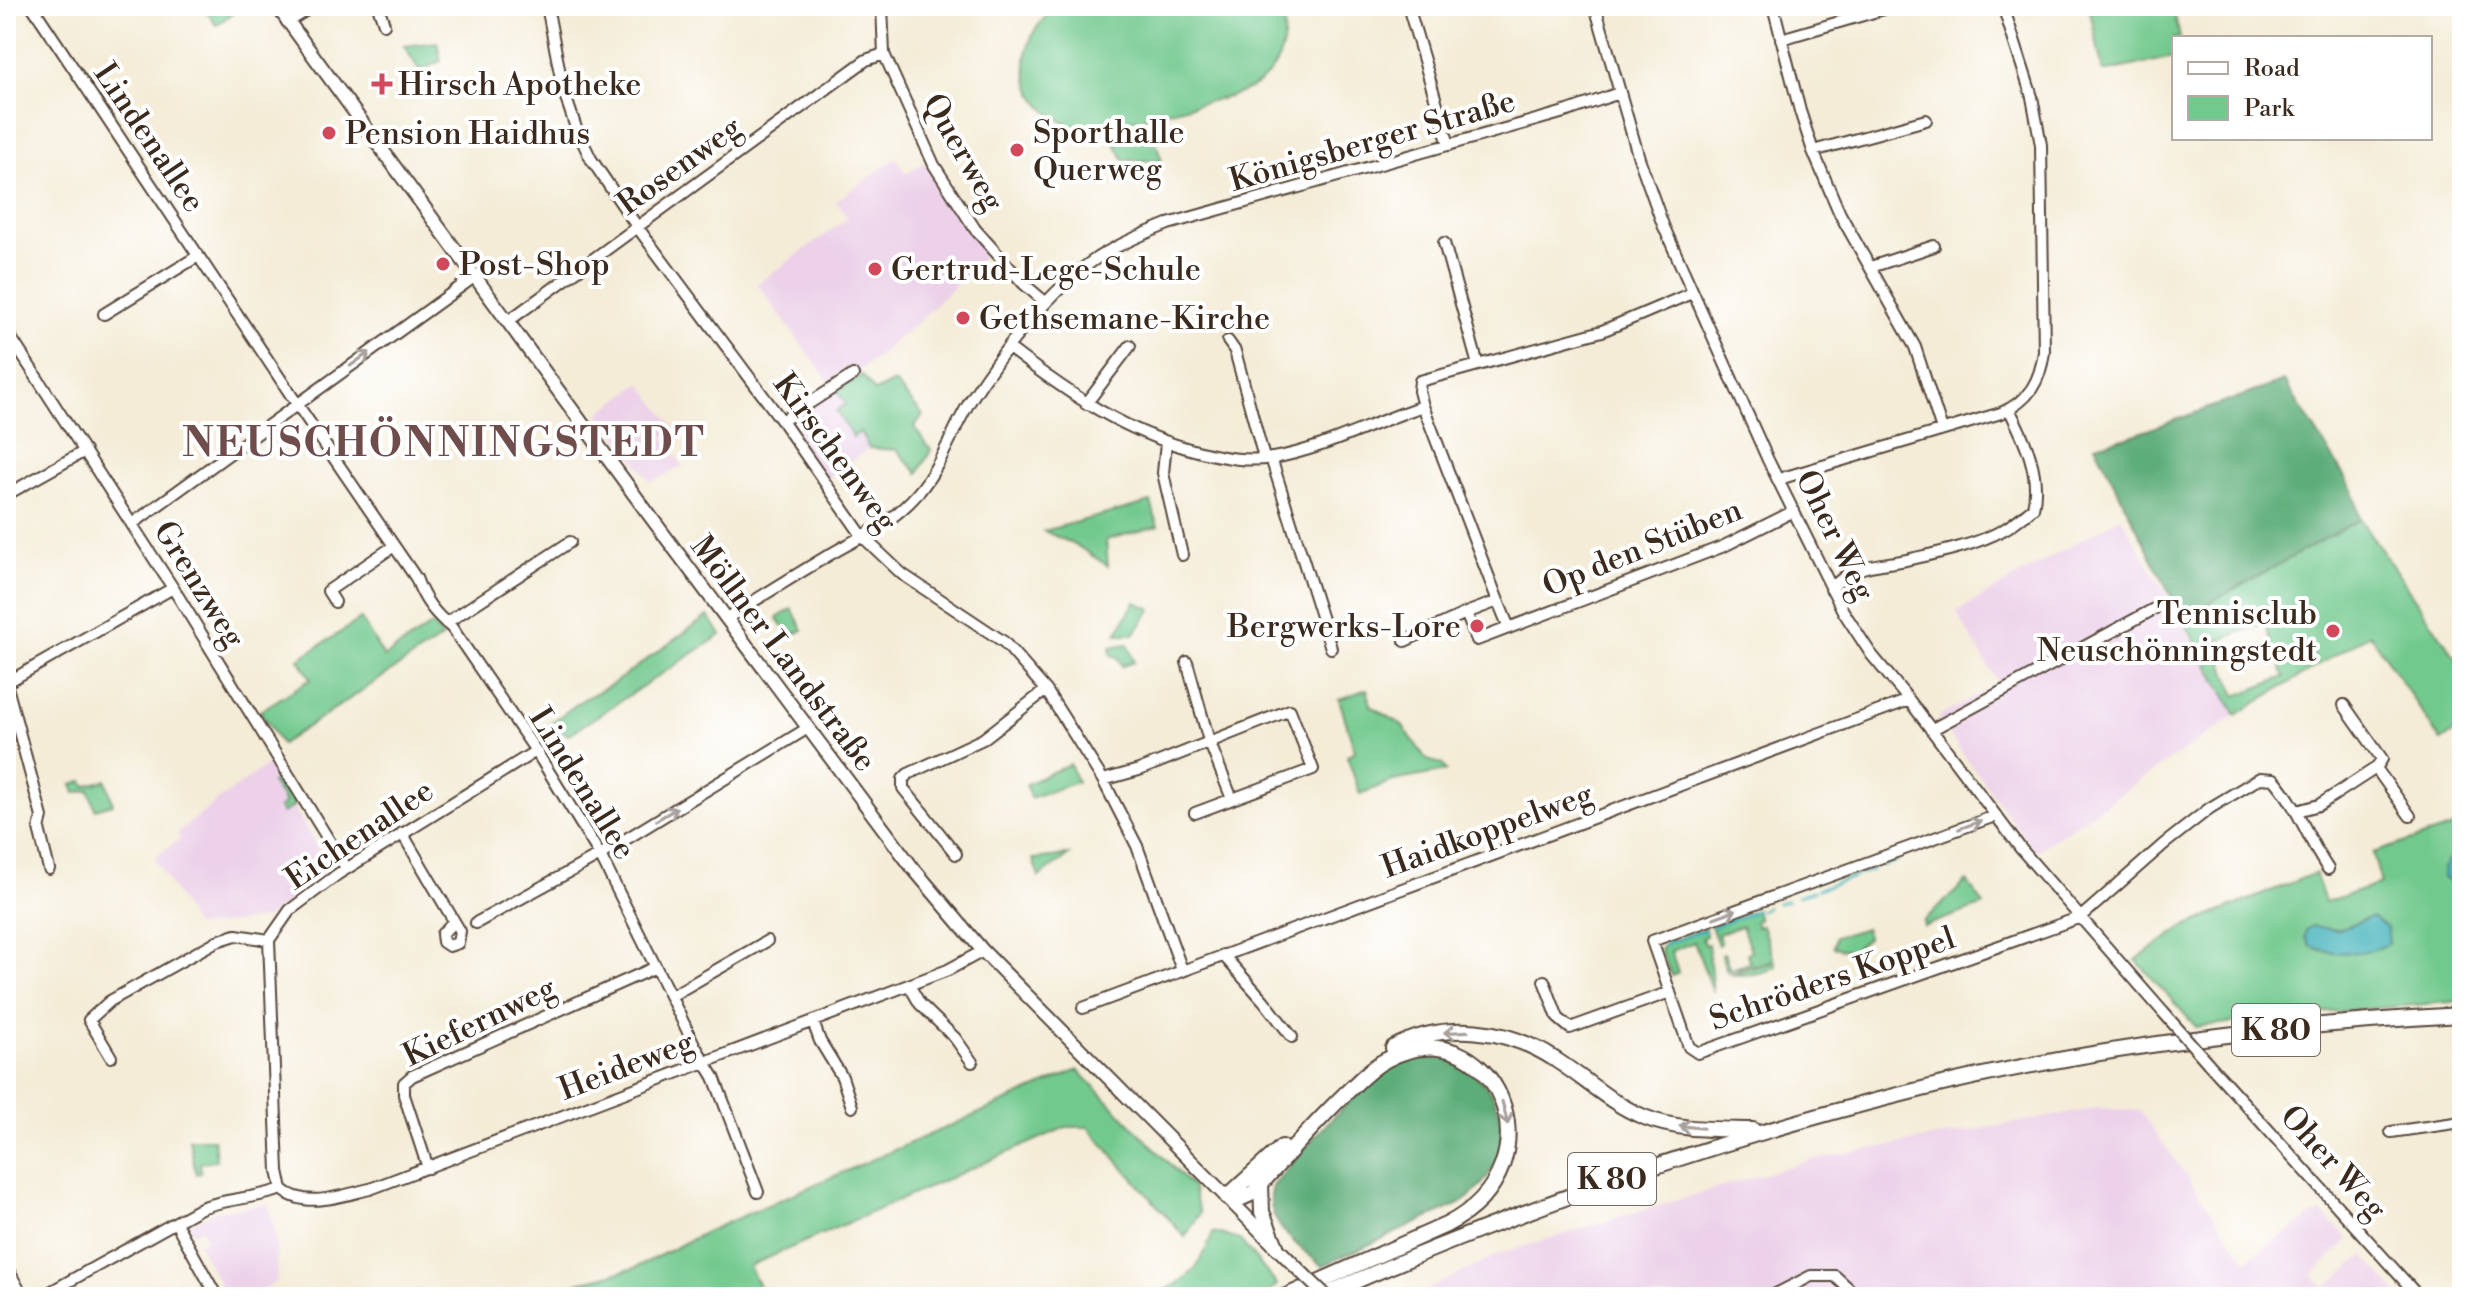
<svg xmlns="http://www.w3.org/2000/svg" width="2468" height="1303" viewBox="0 0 2468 1303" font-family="'Libre Bodoni',serif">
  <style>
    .built { fill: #ecd1e9 }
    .green { fill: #72c98e; stroke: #567a56; stroke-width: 2; fill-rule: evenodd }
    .forest { fill: #5dad79; stroke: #4c6c4c; stroke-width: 2 }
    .water { fill: #44b4bc; stroke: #406f6d; stroke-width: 2 }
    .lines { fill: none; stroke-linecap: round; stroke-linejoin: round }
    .stream { stroke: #44b4bc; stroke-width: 3 }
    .minor-casing { stroke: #57473a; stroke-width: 14 }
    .major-casing { stroke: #57473a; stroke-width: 16 }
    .highway-casing { stroke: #57473a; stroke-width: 18 }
    .minor { stroke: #fff; stroke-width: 10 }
    .major { stroke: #fff; stroke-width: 12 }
    .highway { stroke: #fff; stroke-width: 14 }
    .minor-bridge-casing { stroke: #57473a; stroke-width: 14; stroke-linecap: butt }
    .major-bridge-casing { stroke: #57473a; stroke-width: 16; stroke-linecap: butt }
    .minor-bridge { stroke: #fff; stroke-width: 10 }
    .major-bridge { stroke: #fff; stroke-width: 12 }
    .oneway { stroke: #a79f9a }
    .poi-dot { fill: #d1495b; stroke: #fff; stroke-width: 3 }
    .labels { text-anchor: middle; stroke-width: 8; stroke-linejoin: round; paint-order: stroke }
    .shield { fill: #fff; stroke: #766a62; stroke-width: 2 }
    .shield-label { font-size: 30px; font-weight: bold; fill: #3b2a1e }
    .poi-label { font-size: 32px; fill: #3b2a1e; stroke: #fff; text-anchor: start }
    .street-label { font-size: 32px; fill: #3b2a1e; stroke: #fff }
    .district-label { font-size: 40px; font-weight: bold; letter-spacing: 2px; fill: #704d4d; stroke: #fff }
  </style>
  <rect width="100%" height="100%" fill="#fff"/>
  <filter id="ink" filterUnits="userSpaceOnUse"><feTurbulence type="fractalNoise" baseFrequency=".0125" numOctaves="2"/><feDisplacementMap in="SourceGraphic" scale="16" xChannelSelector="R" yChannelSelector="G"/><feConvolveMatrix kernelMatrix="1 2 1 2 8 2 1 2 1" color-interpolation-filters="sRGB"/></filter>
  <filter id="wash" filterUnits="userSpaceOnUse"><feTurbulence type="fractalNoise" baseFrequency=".006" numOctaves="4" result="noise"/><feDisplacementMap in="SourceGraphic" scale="32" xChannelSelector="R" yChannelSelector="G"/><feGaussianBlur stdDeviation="1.8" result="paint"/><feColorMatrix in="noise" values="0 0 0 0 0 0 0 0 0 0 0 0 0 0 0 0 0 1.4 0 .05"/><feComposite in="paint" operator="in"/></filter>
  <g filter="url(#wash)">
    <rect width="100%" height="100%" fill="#f4ecd7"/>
    <path class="built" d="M896 158 906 174 925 162 939 187 977 239 983 253 981 260 921 319 863 368 833 387 757 284 848 218 836 201Z
      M861 372 875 392 895 382 923 415 914 427 931 450 918 473 897 450 869 448 825 480 784 421Z
      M641 383 675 428 663 437 683 466 651 482 599 413Z
      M2121 517 2236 715 2035 852 1937 718 1998 683 1956 612Z
      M271 762 295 800 294 807 329 869 265 919 196 927 154 858 180 839 178 833 217 801Z
      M2098 1108 2140 1111 2246 1260 2311 1216 2322 1213 2349 1239 2313 1275 2325 1288 2364 1255 2400 1297H1413L1499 1254 1811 1160Z
      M268 1204 276 1238 277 1281 248 1297H227L198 1244 207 1239 202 1229 193 1233 188 1225 215 1211Z"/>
    <path class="green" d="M203 6H243L216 25Z
      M1058 6H1280C1291 36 1281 70 1253 87 1236 97 1213 100 1194 105 1154 115 1113 124 1073 134L1070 125C1016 104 1011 39 1058 6Z
      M2089 6H2173L2180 38H2174V57L2103 72Z
      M437 42 441 61 420 71 404 46Z
      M1151 128 1162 161 1124 160 1112 138Z
      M862 375 875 392 894 382 923 415 914 427 931 450 918 473 897 450 869 448 860 432 853 437 836 411 846 404 837 391Z
      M1151 502 1158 526 1106 540 1108 566 1079 547 1044 531Z
      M2360 519 2462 667V727L2441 741 2370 634 2236 715 2182 618ZM2264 623 2285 677 2236 696 2215 642Z
      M1135 602 1152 609 1134 634H1116Z
      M792 609 803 630 789 637 777 618Z
      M708 616 721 635 568 735 562 731 537 747 531 738 582 700 611 685Z
      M361 619 384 657 432 625 443 637 281 744 260 711 311 679 299 659Z
      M1128 644 1134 662 1122 666 1117 657 1111 655 1110 647Z
      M1367 689 1371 706 1401 724 1427 760 1442 764 1446 771 1393 781 1360 794 1347 756 1355 751 1339 699Z
      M1070 764 1077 782 1030 798 1026 784Z
      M280 778 294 800 293 807 282 813 279 808 285 803 272 783Z
      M106 780 113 804 95 809 89 790 75 793 72 784 83 781 85 786Z
      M2462 824V852L2443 868 2444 878 2452 883H2462V1001L2293 1015 2196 1027 2136 960 2183 927 2315 873 2325 902 2381 884 2373 853ZM2364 919 2389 943C2368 955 2343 954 2320 950L2306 930 2312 926C2332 933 2347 928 2364 919Z
      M1069 855 1039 877 1033 859Z
      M1967 881 1984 905 1924 926 1923 921Z
      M1756 910 1759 919 1755 921 1757 927 1762 926 1774 960 1727 971 1721 954 1724 953 1730 970 1750 962 1747 954 1751 951 1742 926 1718 934 1721 943 1718 945 1711 926Z
      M1705 928 1706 936 1702 938 1704 945 1708 944 1713 992 1694 942 1671 951 1678 973 1672 976 1660 950 1668 938 1673 940Z
      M1866 928 1867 938 1851 951 1833 947 1835 937Z
      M1775 962 1776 966C1763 975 1746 976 1729 974Z
      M1078 1070 1192 1187 1200 1213 1185 1237 1088 1127H1066L749 1266 764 1297H522L635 1268 706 1232Z
      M189 1139H214L216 1160 200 1163 201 1173 196 1174Z
      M1213 1232 1240 1240 1277 1285 1264 1297H1154C1193 1275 1197 1274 1213 1232Z"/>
    <path class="forest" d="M2284 381 2353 490 2360 519 2182 618 2095 445 2128 437Z
      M1427 1058C1435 1058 1444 1058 1452 1060 1461 1063 1469 1071 1477 1077 1519 1115 1504 1174 1461 1203L1322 1266C1298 1245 1261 1222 1273 1186 1305 1147 1358 1083 1403 1062 1410 1059 1419 1059 1427 1058Z"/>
    <path class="water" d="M2462 852V883H2452L2444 878C2442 863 2449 858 2462 852Z
      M2372 917 2387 927 2389 943C2366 956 2334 955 2310 946L2305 937 2306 930 2313 926 2336 930Z"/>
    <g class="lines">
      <path class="stream" d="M1883 866 1896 861
        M1860 874 1872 870
        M1818 889 1856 876
        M1798 896 1814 891
        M1778 903 1787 901
        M1761 910 1767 907
        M1713 927 1756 911
        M1663 945 1705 930"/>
    </g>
  </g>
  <g filter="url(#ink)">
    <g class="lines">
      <g class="minor-casing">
        <path id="minor" d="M32 6 297 404 416 578C424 600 434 613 452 628L536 751 600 855 695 1046 714 1077 758 1192
          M378 6 384 24
          M547 6 563 89 576 128 591 159 638 228 782 421 863 537 902 574 1004 642 1046 690 1103 780 1137 846 1182 970
          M882 6 884 54 934 165 975 229 1024 284 1045 302
          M1408 6 1449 145
          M1595 6 1639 158 1663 225 1768 460 1843 611 1871 654 1909 700 2021 849 2163 1012
          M1773 6 1800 111 1813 151 1840 214 1915 347 1942 430
          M287 22 313 6
          M1781 39 1884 9
          M1813 151 1926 120
          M1444 243 1478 365
          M1871 267 1934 246
          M1692 293 1602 331 1420 381 1419 391 1423 406 1498 601 1466 613 1477 640 1724 546 1794 511
          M104 314 198 256
          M507 322 866 60 884 54
          M6 330 173 588 346 868
          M1228 341 1235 351 1264 458
          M1009 348C1069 394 1127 434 1201 452 1225 458 1248 462 1273 458 1325 449 1374 422 1423 406
          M1086 404 1130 346
          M782 421 853 375
          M1166 443 1163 473 1182 555
          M1271 458 1331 648
          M1779 479 2001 413C2030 400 2040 381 2044 352L2041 145 2032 97 2003 6
          M6 495 85 451
          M132 524 474 277
          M1831 589C1857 560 1881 567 1915 558 1943 552 1978 544 2003 530 2014 524 2024 515 2033 508 2041 474 2025 440 2009 409
          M1498 601 1509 628
          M335 602 328 591 394 546
          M726 619C758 598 791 578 824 558 858 538 893 523 918 493 942 465 953 428 972 398 1002 351 1051 289 1097 258 1119 244 1143 234 1168 224L1568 111 1619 93
          M446 623 570 542
          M1405 641 1466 613
          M1187 662 1209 741 1232 799
          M6 683 42 817 39 829 49 869
          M6 683 173 588
          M1931 730 2154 609
          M2376 768 2410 816
          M1103 780 1139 770 1290 710 1313 769 1195 813
          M2297 811 2319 805 2376 768 2382 759 2344 705
          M1995 816 1652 941 1689 1047 1698 1053 2081 917 2164 844 2210 808 2260 778 2274 779C2298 806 2308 840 2328 869
          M402 833 454 921 460 931 458 943 449 946 443 942 442 934 454 921
          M956 854 903 788V779L908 774 983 739 1046 690
          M476 923 600 855 808 728
          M1223 955 1264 1001 1292 1037
          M1544 981 1558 1018 1570 1028 1670 992
          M909 985 920 1004 955 1038 972 1062
          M671 996 767 941
          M1083 1008 1909 700
          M813 1022 820 1041 842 1077 852 1107
          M111 1057 89 1020 110 1001 217 941 236 935 269 940
          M2208 1063 2419 1297
          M2391 1132 2462 1122
          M428 1168 404 1095V1083L412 1076 656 967
          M282 1189C305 1210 343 1195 370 1189L948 970 983 951
          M282 1189 278 1171 269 940 290 910 338 874 536 751
          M176 1223 217 1297
          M6 1266 23 1297
          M41 1297 201 1208C227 1198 255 1199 282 1189
          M1770 1297 1811 1276H1835L1858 1297"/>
      </g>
      <g class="major-casing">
        <path id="major" d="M277 6 647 512 912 867 983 951 1296 1267"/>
      </g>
      <g class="highway-casing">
        <path id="highway" d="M1393 1048C1445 1020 1508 1028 1556 1060 1586 1079 1611 1104 1644 1117 1678 1131 1717 1129 1753 1130
          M1261 1184 1262 1212 1276 1246
          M1227 1197 1242 1198 1253 1193C1283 1159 1312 1126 1344 1095 1357 1083 1370 1068 1386 1060 1490 1002 1567 1163 1446 1225L1284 1297
          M1227 1197 1282 1147
          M1319 1297C1510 1213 1704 1143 1906 1093 2087 1047 2276 1025 2462 1015"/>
      </g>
      <use href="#minor" class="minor"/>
      <use href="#major" class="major"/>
      <use href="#highway" class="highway"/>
      <g class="minor-bridge-casing">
        <path id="minor-bridge" d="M2163 1012 2208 1063"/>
      </g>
      <g class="major-bridge-casing">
        <path id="major-bridge" d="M1296 1267 1327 1297"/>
      </g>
      <use href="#minor-bridge" class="minor-bridge"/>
      <use href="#major-bridge" class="major-bridge"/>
    </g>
    <defs><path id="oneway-shaft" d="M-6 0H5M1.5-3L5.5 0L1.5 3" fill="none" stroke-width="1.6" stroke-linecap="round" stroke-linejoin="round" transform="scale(2)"/></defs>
    <g class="oneway">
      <use href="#oneway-shaft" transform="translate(360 359) rotate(-36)"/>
      <use href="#oneway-shaft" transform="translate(667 814) rotate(-31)"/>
      <use href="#oneway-shaft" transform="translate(1970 825) rotate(-20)"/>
      <use href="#oneway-shaft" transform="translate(1725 914) rotate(-20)"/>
      <use href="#oneway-shaft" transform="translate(1456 1032) rotate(177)"/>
      <use href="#oneway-shaft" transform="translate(1505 1113) rotate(76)"/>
      <use href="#oneway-shaft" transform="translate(1691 1127) rotate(-174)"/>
    </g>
  </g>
  <g class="poi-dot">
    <path d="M378 72h8v8h8v8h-8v8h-8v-8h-8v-8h8z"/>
    <circle cx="329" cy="133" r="8"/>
    <circle cx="1017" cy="150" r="8"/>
    <circle cx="443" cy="264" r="8"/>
    <circle cx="875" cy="269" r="8"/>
    <circle cx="963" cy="318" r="8"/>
    <circle cx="1477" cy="626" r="8"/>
    <circle cx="2333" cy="631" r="8"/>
  </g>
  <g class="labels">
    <g class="shield">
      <rect x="2232" y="1004" width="88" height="52" rx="6"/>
      <rect x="1568" y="1153" width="88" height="52" rx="6"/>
    </g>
    <g class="shield-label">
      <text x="2276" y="1040">K 80</text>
      <text x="1612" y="1189">K 80</text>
    </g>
    <g class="poi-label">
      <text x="398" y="95">Hirsch Apotheke</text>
      <text x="1033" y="143">Sporthalle<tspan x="1033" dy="37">Querweg</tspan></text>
      <text x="345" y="144">Pension Haidhus</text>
      <text x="459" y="275">Post-Shop</text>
      <text x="891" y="280">Gertrud-Lege-Schule</text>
      <text x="979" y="329">Gethsemane-Kirche</text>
      <text x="2317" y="624" text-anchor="end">Tennisclub<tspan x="2317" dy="37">Neuschönningstedt</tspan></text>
      <text x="1461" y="637" text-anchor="end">Bergwerks-Lore</text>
    </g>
    <g class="street-label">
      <text transform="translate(150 137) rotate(56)" y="11">Lindenallee</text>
      <text transform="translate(1372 140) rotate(-16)" y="11">Königsberger Straße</text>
      <text transform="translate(964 152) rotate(60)" y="11">Querweg</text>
      <text transform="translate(679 165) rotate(-36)" y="11">Rosenweg</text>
      <text transform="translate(836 452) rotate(54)" y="11">Kirschenweg</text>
      <text transform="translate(1836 535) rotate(64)" y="11">Oher Weg</text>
      <text transform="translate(1642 547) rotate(-22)" y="11">Op den Stüben</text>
      <text transform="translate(200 584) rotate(58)" y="11">Grenzweg</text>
      <text transform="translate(784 653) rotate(53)" y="11">Möllner Landstraße</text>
      <text transform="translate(583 783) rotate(58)" y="11">Lindenallee</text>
      <text transform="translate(1487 830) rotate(-20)" y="11">Haidkoppelweg</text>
      <text transform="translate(359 834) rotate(-34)" y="11">Eichenallee</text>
      <text transform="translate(1832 978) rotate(-19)" y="11">Schröders Koppel</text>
      <text transform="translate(479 1021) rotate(-26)" y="11">Kiefernweg</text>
      <text transform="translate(626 1065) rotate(-21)" y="11">Heideweg</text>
      <text transform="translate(2334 1162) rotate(48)" y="11">Oher Weg</text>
    </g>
    <g class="district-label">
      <text x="444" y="456">NEUSCHÖNNINGSTEDT</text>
    </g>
  </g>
  <rect width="2468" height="1303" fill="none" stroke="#fff" stroke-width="32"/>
  <rect x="2172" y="36" width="260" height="104" fill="#ffffff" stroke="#b1aaa5" stroke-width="2"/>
  <rect x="2188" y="62" width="40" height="12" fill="#ffffff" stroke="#b1aaa5" stroke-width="2"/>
  <text x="2244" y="76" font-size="24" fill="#3b2a1e">Road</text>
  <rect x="2188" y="96" width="40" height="24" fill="#72c98e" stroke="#b1aaa5" stroke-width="2"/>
  <text x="2244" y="116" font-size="24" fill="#3b2a1e">Park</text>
</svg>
